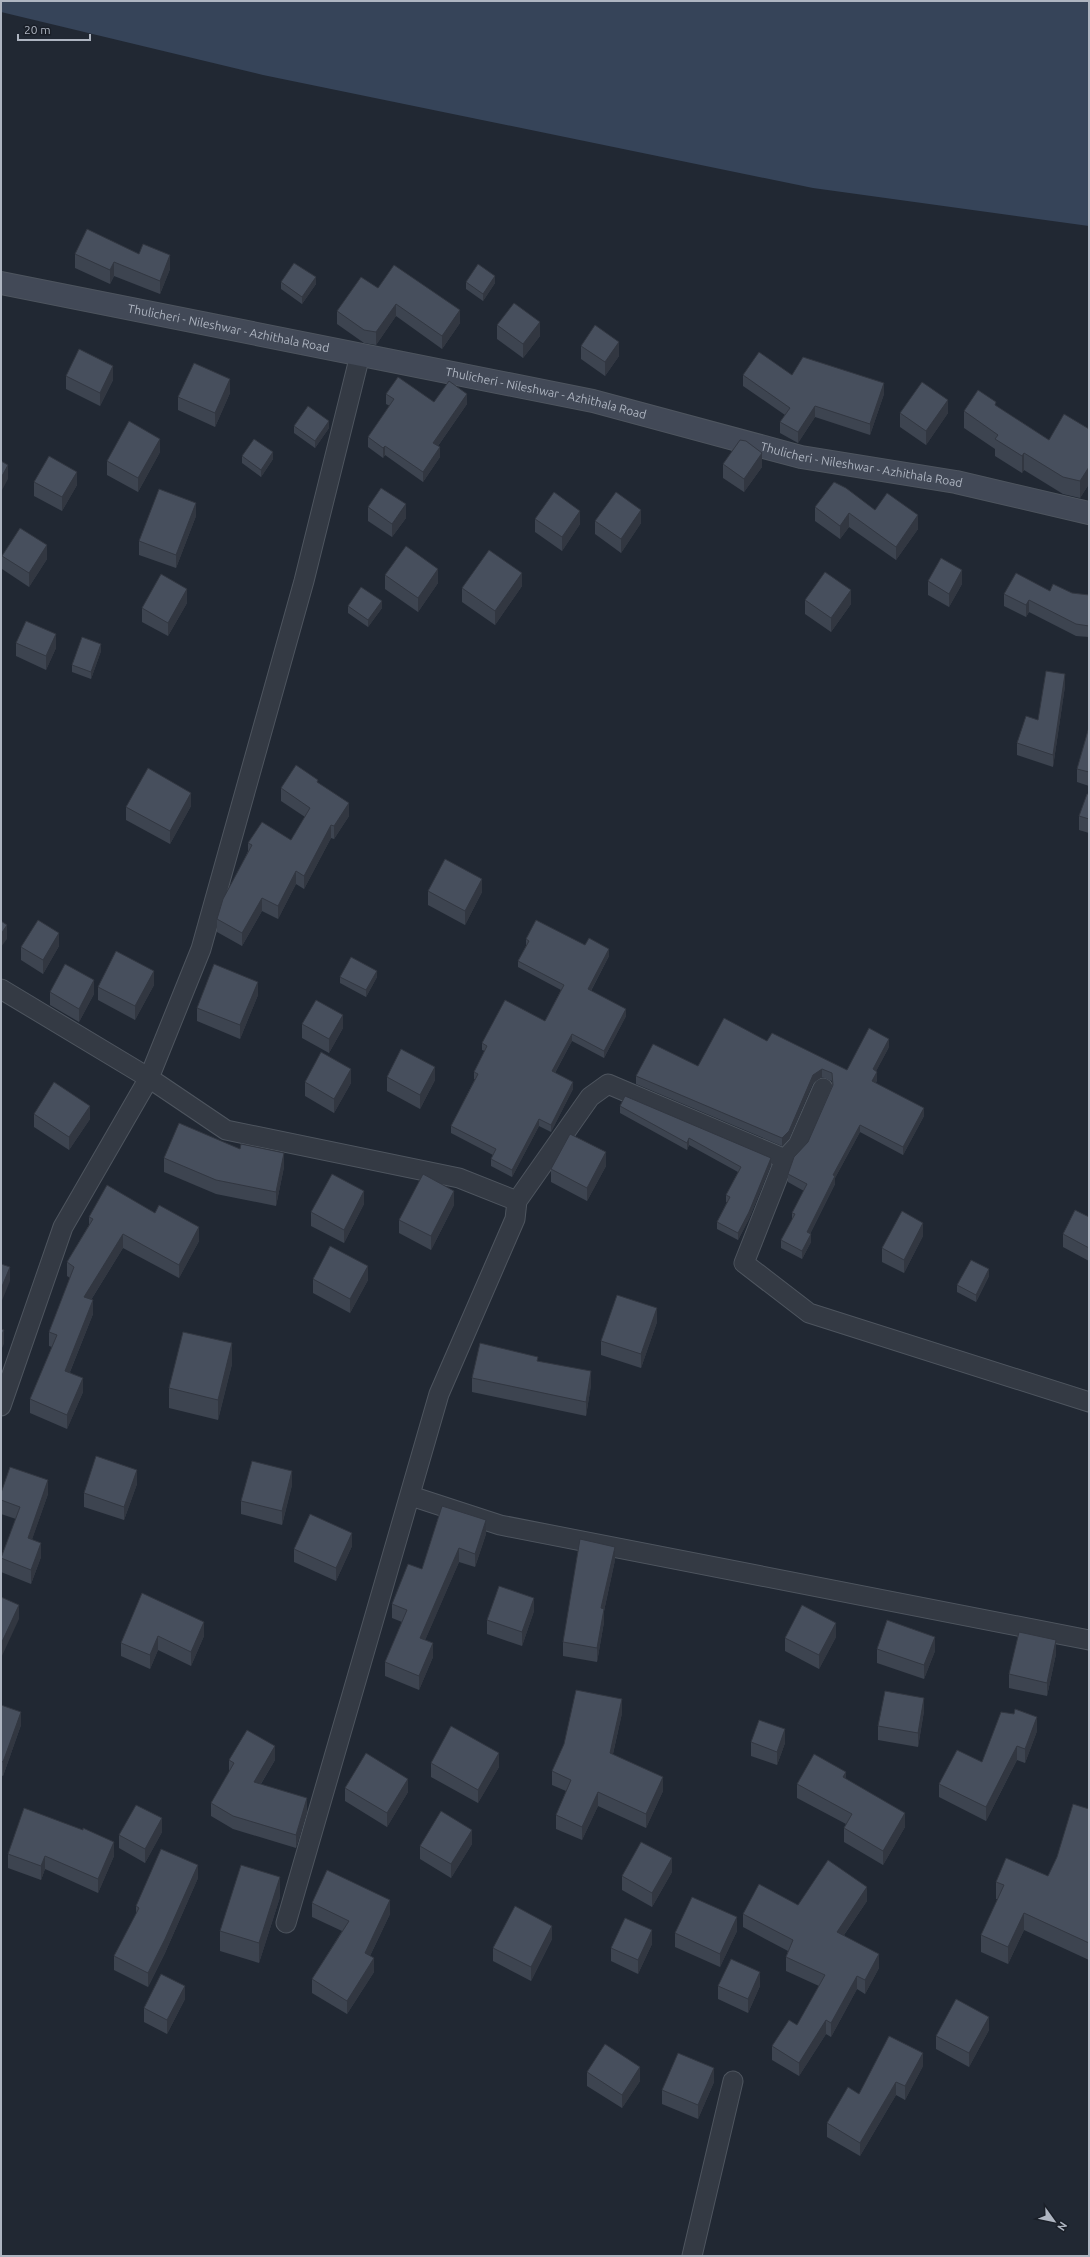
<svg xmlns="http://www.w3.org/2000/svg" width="1090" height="2257" viewBox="0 0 1090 2257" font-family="Ubuntu,sans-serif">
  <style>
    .water { fill: #364459 }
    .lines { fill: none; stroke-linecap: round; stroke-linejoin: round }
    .minor-casing { stroke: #4e555f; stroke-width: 21 }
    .secondary-casing { stroke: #4e555f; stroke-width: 24 }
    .minor { stroke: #343a44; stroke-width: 19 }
    .secondary { stroke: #424957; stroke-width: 22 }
    .wall { fill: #3d4450 }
    .shaded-wall { fill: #323741 }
    .building { fill: #474f5d; stroke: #323741 }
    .labels { text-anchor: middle; stroke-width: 3; stroke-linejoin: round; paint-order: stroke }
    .street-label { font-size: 12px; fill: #aeb5c1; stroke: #1a1f28 }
  </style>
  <rect width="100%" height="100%" fill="#212833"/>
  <path class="water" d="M1 1H1089V226L813 188 263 75 1 12Z"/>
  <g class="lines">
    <g class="minor-casing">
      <path id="minor" d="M1 989 149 1078 226 1130 459 1178 517 1201
        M823 1088 798 1145 785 1159 744 1263 809 1313 1089 1402
        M1 1406 63 1227 149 1078 201 949 304 581 360 355
        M411 1496 500 1525 1089 1640
        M286 1923 439 1394 515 1219 517 1201 590 1097 608 1084 785 1159
        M692 2256 733 2081"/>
    </g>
    <g class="secondary-casing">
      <g id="secondary">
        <path id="s1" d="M1 283 593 401 801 457 956 482 1089 513"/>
      </g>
    </g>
    <use href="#minor" class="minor"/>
    <use href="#secondary" class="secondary"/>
  </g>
  <path class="wall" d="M75 254 170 269 160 294 114 276 110 284 75 268Z
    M281 282 316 284 302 304 281 289Z
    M466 282 495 283 483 301 466 289Z
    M378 288 460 323 442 349 396 316 376 345 364 343 337 324V311Z
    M497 325 540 336 523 358 497 339Z
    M581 346 619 356 605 376 581 359Z
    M743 375H792L884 394 870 435 815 417 798 443 780 433V422L785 415 743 386Z
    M66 376 113 380 100 406 66 389Z
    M230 393 215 427 178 410V397Z
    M386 394 434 402 467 404 438 446 440 457 423 482 385 455 383 458 368 447V437L390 406 386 404Z
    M996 406 1049 440 1089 429V484L1080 498 1063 494 1024 470 1022 473 995 456V449L964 428V411Z
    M900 413H948L926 445 900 427Z
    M294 426 329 428 315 448 294 433Z
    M160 452 138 492 107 475V461Z
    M242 456 273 459 261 477 242 463Z
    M723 464 762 467 744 492 723 478Z
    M34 482 77 485 62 511 34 496Z
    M368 507 406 518 392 537 368 521Z
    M815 507 875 510 918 529 896 560 849 527 840 539 815 521Z
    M196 516 176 568 139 555V541Z
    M535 519 580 524 562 551 535 532Z
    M595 521 641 523 621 553 595 534Z
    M2 556 47 559 29 587 2 569Z
    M385 575 438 583 418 612 385 589Z
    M928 581 962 584 949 607 928 595Z
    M522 586 495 625 462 602V588Z
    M1050 591 1089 595V637L1076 636 1029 612 1026 617 1004 606V594Z
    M805 600 851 604 831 632 805 614Z
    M187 603 168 636 142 622V608Z
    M348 606 382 608 368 627 348 613Z
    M16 643 56 648 46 670 16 656Z
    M101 651 91 679 72 672V665Z
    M1065 686 1053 767 1017 755V743L1038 720Z
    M1089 727V786L1077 782V769Z
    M318 784 349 816 334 839 331 838 304 889 296 884 278 919 262 911 242 946 217 932V919L248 851V843L291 840 305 817 281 801V788Z
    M1089 794V833L1079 830V816Z
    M191 806 170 844 126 820V807Z
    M428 891 482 892 465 925 428 905Z
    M526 939 585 945 609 956 591 991 626 1016 604 1058 572 1041 555 1073 573 1089 551 1132 539 1126 512 1177 491 1166V1159L493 1155 451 1133V1126L475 1079H474V1072L485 1051 482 1050V1043L545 1021 561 990 518 967V961L526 946Z
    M59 946 43 974 21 960V947Z
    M340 977H377L366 997 340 983Z
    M154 985 135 1020 98 1000V987Z
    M50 992 94 994 79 1022 50 1005Z
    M258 995 240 1039 197 1021V1008Z
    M302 1024 343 1028 329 1053 302 1038Z
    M767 1041 847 1070 889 1047 876 1071 877 1080 876 1083 924 1116 903 1155 860 1132 835 1178V1184L810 1234 811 1242 802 1259 781 1248V1240L792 1220V1213L804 1191 788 1182V1174L808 1142 832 1086V1081L822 1077 813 1083 789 1139 782 1146 636 1084V1076L698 1066Z
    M387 1077 435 1080 420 1109 387 1091Z
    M305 1082 351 1083 334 1113 305 1096Z
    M620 1106 771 1165 749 1219 738 1240 717 1229V1222L727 1202H726V1195L738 1172 689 1145 687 1150 620 1113Z
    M34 1114 90 1119 69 1150 34 1127Z
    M240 1149 284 1167 276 1206 216 1194 164 1172V1158Z
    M606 1166 587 1201 551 1182V1169Z
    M364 1204 344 1243 311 1226V1212Z
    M454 1205 431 1250 399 1233V1220Z
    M89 1217 199 1241 179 1278 123 1248 91 1300 93 1314 70 1372 83 1392 67 1429 30 1413V1399L52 1347 49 1346V1332L70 1278 67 1276V1262L89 1225Z
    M1089 1217V1261L1063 1247V1234Z
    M923 1236 904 1273 882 1262V1248Z
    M989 1276 976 1302 957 1292V1285Z
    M313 1279 368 1280 350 1313 313 1293Z
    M657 1322 641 1368 601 1355V1341Z
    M538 1361 591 1385 586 1416 472 1392V1378Z
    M232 1364 218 1420 169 1408V1388Z
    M137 1484 124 1520 84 1507V1493Z
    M292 1485 282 1525 241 1514V1501Z
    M1 1493 48 1494 32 1539 41 1557 31 1584 1 1572V1557L16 1519 1 1514Z
    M442 1506 486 1534 475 1567 459 1562 425 1640 433 1657 419 1690 385 1676V1662L402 1622 392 1618V1604L422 1569Z
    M352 1546 336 1581 294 1562V1549Z
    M615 1560 604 1611V1622L597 1662 563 1656V1642Z
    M142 1593 204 1636 191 1666 158 1650 150 1669 121 1656V1643Z
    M534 1611 522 1646 487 1634V1620Z
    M836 1637 819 1669 785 1651V1638Z
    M877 1649 935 1651 924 1679 877 1663Z
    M1056 1654 1047 1696 1009 1688V1674Z
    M1 1705 21 1725 3 1776 1 1775Z
    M924 1711 918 1747 878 1740V1726Z
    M622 1713 613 1754 663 1791 646 1828 598 1806 582 1840 556 1829V1815L566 1791 552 1785V1771Z
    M1037 1731 1025 1763 1017 1760 986 1821 939 1797V1784L982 1762Z
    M751 1742 785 1743 777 1765 751 1756Z
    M229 1760H275L261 1784 307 1812 296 1848 233 1829 211 1816V1803L229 1772Z
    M431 1763 499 1767 478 1803 431 1777Z
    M846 1779 905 1827 883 1865 844 1842V1828L846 1824 797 1798V1784Z
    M345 1788 408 1792 387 1827 345 1801Z
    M1089 1809V1960L1024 1930 1008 1964 981 1952V1935L998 1899H996V1882L1048 1876Z
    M162 1832 145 1863 119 1848V1835Z
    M472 1844 451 1878 420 1859V1846Z
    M8 1854 114 1856 98 1893 45 1869 41 1880 8 1868Z
    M672 1872 652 1907 622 1890V1876Z
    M198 1878 165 1953 148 1987 114 1970V1956L136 1915V1906Z
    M280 1897 259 1963 220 1951V1931Z
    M867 1901 844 1935 879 1968 865 1994 857 1989 831 2037 826 2034 799 2076 772 2060V2046L797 2025 819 1986 786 1971V1957L788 1951 743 1927V1914L798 1905Z
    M312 1903 390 1914 370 1956 374 1972 347 2014 312 1993V1979L342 1931 312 1917Z
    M737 1931 720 1967 675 1947V1933Z
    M552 1939 531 1981 493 1961V1948Z
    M652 1944 638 1974 611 1961V1948Z
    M718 1986H760L748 2013 718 1999Z
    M185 1999 167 2034 144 2022V2008Z
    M989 2030 969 2067 936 2049V2036Z
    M923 2066 905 2100 896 2095 860 2156 827 2137V2123L859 2094Z
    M587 2072 640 2081 622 2108 587 2086Z
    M714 2082 698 2119 662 2104V2090Z"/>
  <path class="shaded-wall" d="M170 255V269L160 294V281Z
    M114 262V276L110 284V270Z
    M495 276V283L483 301V294Z
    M316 277V284L302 304V297Z
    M396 304V316L376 345V332Z
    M460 310V323L442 349V336Z
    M540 322V336L523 358V344Z
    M619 342V356L605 376V362Z
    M113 366V380L100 406V393Z
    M230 379V393L215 427V413Z
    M884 383V394L870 435V424Z
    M467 394V404L433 453V443Z
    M948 400V413L926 445V431Z
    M815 406V417L798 443V432Z
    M329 421V428L315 448V441Z
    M160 439V452L138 492V478Z
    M385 446V455L383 458V448Z
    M440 447V457L423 482V472Z
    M273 452V459L261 477V470Z
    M762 453V467L744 492V479Z
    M1024 453V470L1022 473V456Z
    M8 465V479L1 492V478Z
    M1089 467V484L1080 498V481Z
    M77 472V485L62 511V497Z
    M196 503V516L176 568V555Z
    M406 504V518L392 537V524Z
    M641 510V523L621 553V539Z
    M580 511V524L562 551V537Z
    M849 513V527L840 539V526Z
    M918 515V529L896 560V547Z
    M47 545V559L29 587V573Z
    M438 569V583L418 612V598Z
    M962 570V584L949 607V594Z
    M522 573V586L495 625V611Z
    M187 589V603L168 636V623Z
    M851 590V604L831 632V618Z
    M1029 600V612L1026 617V605Z
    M382 601V608L368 627V620Z
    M56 634V648L46 670V656Z
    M101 644V651L91 679V672Z
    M1065 674V686L1053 767V755Z
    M191 793V806L170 844V831Z
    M349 803V816L334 839V826Z
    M331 825V838L304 889V876Z
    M296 871V884L278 919V906Z
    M482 879V892L465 925V911Z
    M262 898V911L242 946V933Z
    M7 925V939L1 947V934Z
    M59 933V946L43 974V960Z
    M609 949V956L588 996V989Z
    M154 971V985L135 1020V1006Z
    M377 971V977L366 997V990Z
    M94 980V994L79 1022V1009Z
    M258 982V995L240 1039V1025Z
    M626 1009V1016L604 1058V1051Z
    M343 1015V1028L329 1053V1039Z
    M572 1034V1041L552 1078V1071Z
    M889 1039V1047L873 1077V1069Z
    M435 1067V1080L420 1109V1095Z
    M351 1069V1083L334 1113V1099Z
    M822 1069V1077L813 1083 789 1139 782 1146V1138L813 1075Z
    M877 1072V1080L872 1089V1081Z
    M573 1082V1089L551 1132V1125Z
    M90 1106V1119L69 1150V1137Z
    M924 1108V1116L903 1155V1147Z
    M539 1119V1126L512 1177V1170Z
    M860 1125V1132L835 1178V1184L807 1240V1232L833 1175Z
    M689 1138V1145L687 1150V1143Z
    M606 1152V1166L587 1201V1188Z
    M284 1153V1167L276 1206V1192Z
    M771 1158V1165L749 1219 738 1240V1233Z
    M364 1191V1204L344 1243V1230Z
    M454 1191V1205L431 1250V1236Z
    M923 1223V1236L904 1273V1260Z
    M199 1227V1241L179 1278V1265Z
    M123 1234V1248L84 1311V1297Z
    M811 1234V1242L802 1259V1251Z
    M368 1266V1280L350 1313V1299Z
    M10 1267V1281L1 1303V1289Z
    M989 1269V1276L976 1302V1295Z
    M93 1300V1314L65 1384V1371Z
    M657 1308V1322L641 1368V1354Z
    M4 1330V1344L1 1350V1336Z
    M232 1343V1364L218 1420V1400Z
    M591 1371V1385L586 1416V1402Z
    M83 1378V1392L67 1429V1415Z
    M137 1470V1484L124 1520V1507Z
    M292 1471V1485L282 1525V1511Z
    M48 1480V1494L28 1551V1538Z
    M486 1520V1534L475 1567V1554Z
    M352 1533V1546L336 1581V1568Z
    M41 1543V1557L31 1584V1570Z
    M615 1547V1560L604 1611V1622L597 1662V1648L601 1608Z
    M459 1548V1562L420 1652V1638Z
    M534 1598V1611L522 1646V1632Z
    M19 1605V1619L1 1658V1644Z
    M204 1622V1636L191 1666V1652Z
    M836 1623V1637L819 1669V1655Z
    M158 1636V1650L150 1669V1655Z
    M935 1637V1651L924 1679V1665Z
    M1056 1640V1654L1047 1696V1683Z
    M433 1643V1657L419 1690V1676Z
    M924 1698V1711L918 1747V1733Z
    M622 1699V1713L610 1767V1753Z
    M21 1712V1725L3 1776V1762Z
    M1037 1717V1731L1025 1763V1749Z
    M785 1729V1743L777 1765V1752Z
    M275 1746V1760L254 1795V1782Z
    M1017 1746V1760L986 1821V1807Z
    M499 1753V1767L478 1803V1790Z
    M846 1772V1785L843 1777Z
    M663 1777V1791L646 1828V1814Z
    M408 1779V1792L387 1827V1813Z
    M598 1792V1806L582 1840V1827Z
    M307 1798V1812L296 1848V1835Z
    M905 1813V1827L883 1865V1851Z
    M162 1818V1832L145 1863V1849Z
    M472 1830V1844L451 1878V1864Z
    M114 1842V1856L98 1893V1879Z
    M45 1856V1869L41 1880V1866Z
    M672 1858V1872L652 1907V1893Z
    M198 1865V1878L165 1953 148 1987V1973Z
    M280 1877V1897L259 1963V1943Z
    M867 1887V1901L837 1945V1932Z
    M390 1900V1914L365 1966V1953Z
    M1024 1913V1930L1008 1964V1947Z
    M737 1917V1931L720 1967V1954Z
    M552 1926V1939L531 1981V1967Z
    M652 1930V1944L638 1974V1960Z
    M879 1954V1968L865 1994V1980Z
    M374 1958V1972L347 2014V2001Z
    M760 1972V1986L748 2013V1999Z
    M857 1976V1989L831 2037V2023Z
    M185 1986V1999L167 2034V2020Z
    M989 2017V2030L969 2067V2053Z
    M826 2020V2034L799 2076V2063Z
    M923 2053V2066L905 2100V2086Z
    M640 2067V2081L622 2108V2095Z
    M714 2068V2082L698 2119V2105Z
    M896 2082V2095L860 2156V2143Z"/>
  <path class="building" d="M87 229 139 254 143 244 170 255 160 281 114 262 110 270 75 254Z
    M294 263 316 277 302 297 281 282Z
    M478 264 495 276 483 294 466 282Z
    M394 265 460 310 442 336 396 304 376 332 364 330 337 311 361 277 378 288Z
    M514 303 540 322 523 344 497 325Z
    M595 325 619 342 605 362 581 346Z
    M79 349 113 366 100 393 66 376Z
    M759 352 792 375 803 357 884 383 870 424 815 406 798 432 780 422 790 408 743 375Z
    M194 363 230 379 215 413 178 397Z
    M398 377 434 402 449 381 467 394 433 443 440 447 423 472 385 446 383 448 368 437 394 399 386 394Z
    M922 382 948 400 926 431 900 413Z
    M978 390 996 402 995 405 1049 440 1064 414 1089 429V467L1080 481 1063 477 1024 453 1022 456 995 439 998 435 964 411Z
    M308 406 329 421 315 441 294 426Z
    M129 421 160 439 138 478 107 461Z
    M254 439 273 452 261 470 242 456Z
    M740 440 746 441 762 453 744 479 723 464Z
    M49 456 77 472 62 497 34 482Z
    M1 461 8 465 1 478Z
    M834 482 846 488 875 510 887 493 918 515 896 547 849 513 840 526 815 507Z
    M381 488 406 504 392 524 368 507Z
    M159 489 196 503 176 555 139 541Z
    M554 492 580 511 562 537 535 519Z
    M616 492 641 510 621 539 595 521Z
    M20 528 47 545 29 573 2 556Z
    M406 546 438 569 418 598 385 575Z
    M489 550 522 573 495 611 462 588Z
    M941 558 962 570 949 594 928 581Z
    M825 572 851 590 831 618 805 600Z
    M1016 573 1050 591 1053 584 1072 593 1089 595V626L1076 624 1029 600 1026 605 1004 594Z
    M161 574 187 589 168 623 142 608Z
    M361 587 382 601 368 620 348 606Z
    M26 621 56 634 46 656 16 643Z
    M82 637 101 644 91 672 72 665Z
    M1046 671 1065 674 1053 755 1017 743 1026 716 1038 720Z
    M1089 727V772L1077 769Z
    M296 765 318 780 317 782 349 803 334 826 331 825 304 876 296 871 278 906 262 898 242 933 217 919 223 899 252 845 248 843 262 822 291 840 310 808 281 788Z
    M148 768 191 793 170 831 126 807Z
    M1087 794H1089V819L1079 816Z
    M445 859 482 879 465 911 428 891Z
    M38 920 59 933 43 960 21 947Z
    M536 920 585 945 589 938 609 949 588 989 626 1009 604 1051 572 1034 552 1071 573 1082 551 1125 539 1119 512 1170 491 1159 496 1149 451 1126 478 1074 474 1072 487 1046 482 1043 505 1000 545 1021 564 985 518 961 529 941 526 939Z
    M1 921 7 925 1 934Z
    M116 951 154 971 135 1006 98 987Z
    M351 957 377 971 366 990 340 977Z
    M65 964 94 980 79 1009 50 992Z
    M214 964 258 982 240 1025 197 1008Z
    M316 1000 343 1015 329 1039 302 1024Z
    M724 1018 767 1041 772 1033 847 1070 869 1028 889 1039 873 1069 877 1072 872 1081 924 1108 903 1147 860 1125 833 1175 835 1176 807 1232 811 1234 802 1251 781 1240 795 1214 792 1213 807 1184 788 1174 794 1157 808 1142 833 1085 832 1073 822 1069 813 1075 789 1131 782 1138 636 1076 653 1044 698 1066Z
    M401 1049 435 1067 420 1095 387 1077Z
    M321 1052 351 1069 334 1099 305 1082Z
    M54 1082 90 1106 69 1137 34 1114Z
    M625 1096 771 1158 749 1212 738 1233 717 1222 730 1197 726 1195 741 1167 689 1138 687 1143 620 1106Z
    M179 1123 240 1149 241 1144 284 1153 276 1192 216 1180 164 1158Z
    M570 1134 606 1152 587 1188 551 1169Z
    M332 1174 364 1191 344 1230 311 1212Z
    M423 1174 454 1191 431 1236 399 1220Z
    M107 1185 155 1213 159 1205 199 1227 179 1265 123 1234 84 1297 93 1300 65 1371 83 1378 67 1415 30 1399 57 1335 49 1332 74 1267 67 1262 93 1219 89 1217Z
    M1075 1210 1089 1217V1248L1063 1234Z
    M902 1211 923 1223 904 1260 882 1248Z
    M330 1246 368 1266 350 1299 313 1279Z
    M971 1260 989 1269 976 1295 957 1285Z
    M1 1264 10 1267 1 1289Z
    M617 1295 657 1308 641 1354 601 1341Z
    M1 1329 4 1330 1 1336Z
    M183 1332 232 1343 218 1400 169 1388Z
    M480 1343 538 1357 537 1361 591 1371 586 1402 472 1378Z
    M96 1456 137 1470 124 1507 84 1493Z
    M252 1461 292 1471 282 1511 241 1501Z
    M10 1467 48 1480 28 1538 41 1543 31 1570 1 1558 20 1507 1 1500V1493Z
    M442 1506 486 1520 475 1554 459 1548 420 1638 433 1643 419 1676 385 1662 407 1610 392 1604 408 1564 422 1569Z
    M310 1514 352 1533 336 1568 294 1549Z
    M580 1539 615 1547 601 1608 604 1609 597 1648 563 1642Z
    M499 1586 534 1598 522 1632 487 1620Z
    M142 1593 204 1622 191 1652 158 1636 150 1655 121 1643Z
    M1 1597 19 1605 1 1644Z
    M802 1605 836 1623 819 1655 785 1638Z
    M887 1620 935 1637 924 1665 877 1649Z
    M1019 1632 1056 1640 1047 1683 1009 1674Z
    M576 1690 622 1699 610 1753 663 1777 646 1814 598 1792 582 1827 556 1815 571 1780 552 1771 564 1744Z
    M885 1691 924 1698 918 1733 878 1726Z
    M1 1705 21 1712 3 1762 1 1761Z
    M1015 1709 1037 1717 1025 1749 1017 1746 986 1807 939 1784 957 1750 982 1762 1001 1712 1014 1714Z
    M759 1720 785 1729 777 1752 751 1742Z
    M451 1726 499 1753 478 1790 431 1763Z
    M247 1730 275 1746 254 1782 307 1798 296 1835 233 1816 211 1803 234 1763 229 1760Z
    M366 1753 408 1779 387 1813 345 1788Z
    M814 1754 846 1772 843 1777 905 1813 883 1851 844 1828 852 1814 797 1784Z
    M1073 1804 1089 1809V1943L1024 1913 1008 1947 981 1935 1004 1885 996 1882 1006 1858 1048 1876 1057 1857Z
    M136 1805 162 1818 145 1849 119 1835Z
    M24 1808 83 1830V1828L114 1842 98 1879 45 1856 41 1866 8 1854Z
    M441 1811 472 1830 451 1864 420 1846Z
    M641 1842 672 1858 652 1893 622 1876Z
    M161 1849 198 1865 165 1939 148 1973 114 1956 139 1908 136 1906Z
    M828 1860 867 1887 837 1932 879 1954 865 1980 857 1976 831 2023 826 2020 799 2063 772 2046 789 2020 797 2025 825 1975 786 1957 793 1940 743 1914 759 1884 798 1905Z
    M241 1865 280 1877 259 1943 220 1931Z
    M327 1870 390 1900 365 1953 374 1958 347 2001 312 1979 349 1921 312 1903Z
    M692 1897 737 1917 720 1954 675 1933Z
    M515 1906 552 1926 531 1967 493 1948Z
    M625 1918 652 1930 638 1960 611 1948Z
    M731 1959 760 1972 748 1999 718 1986Z
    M161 1974 185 1986 167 2020 144 2008Z
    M956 1999 989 2017 969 2053 936 2036Z
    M889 2036 923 2053 905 2086 896 2082 860 2143 827 2123 848 2087 859 2094Z
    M605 2044 640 2067 622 2095 587 2072Z
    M678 2053 714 2068 698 2105 662 2090Z"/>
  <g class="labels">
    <g class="street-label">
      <text dy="4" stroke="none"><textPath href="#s1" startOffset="232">Thulicheri - Nileshwar - Azhithala Road</textPath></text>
      <text dy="4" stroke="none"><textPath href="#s1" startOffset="556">Thulicheri - Nileshwar - Azhithala Road</textPath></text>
      <text dy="4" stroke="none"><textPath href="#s1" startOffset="880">Thulicheri - Nileshwar - Azhithala Road</textPath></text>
    </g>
  </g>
  <rect width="1090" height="2257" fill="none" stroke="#aeb5c1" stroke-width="4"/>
  <g transform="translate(1054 2221) rotate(123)" stroke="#1a1f28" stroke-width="3" paint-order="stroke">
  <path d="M0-3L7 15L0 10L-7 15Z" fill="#aeb5c1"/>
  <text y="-6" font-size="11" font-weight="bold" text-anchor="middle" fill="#aeb5c1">N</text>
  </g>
  <path d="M18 34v6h72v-6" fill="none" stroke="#aeb5c1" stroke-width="2"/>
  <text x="24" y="34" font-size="12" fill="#aeb5c1" stroke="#1a1f28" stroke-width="3" paint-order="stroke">20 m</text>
</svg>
